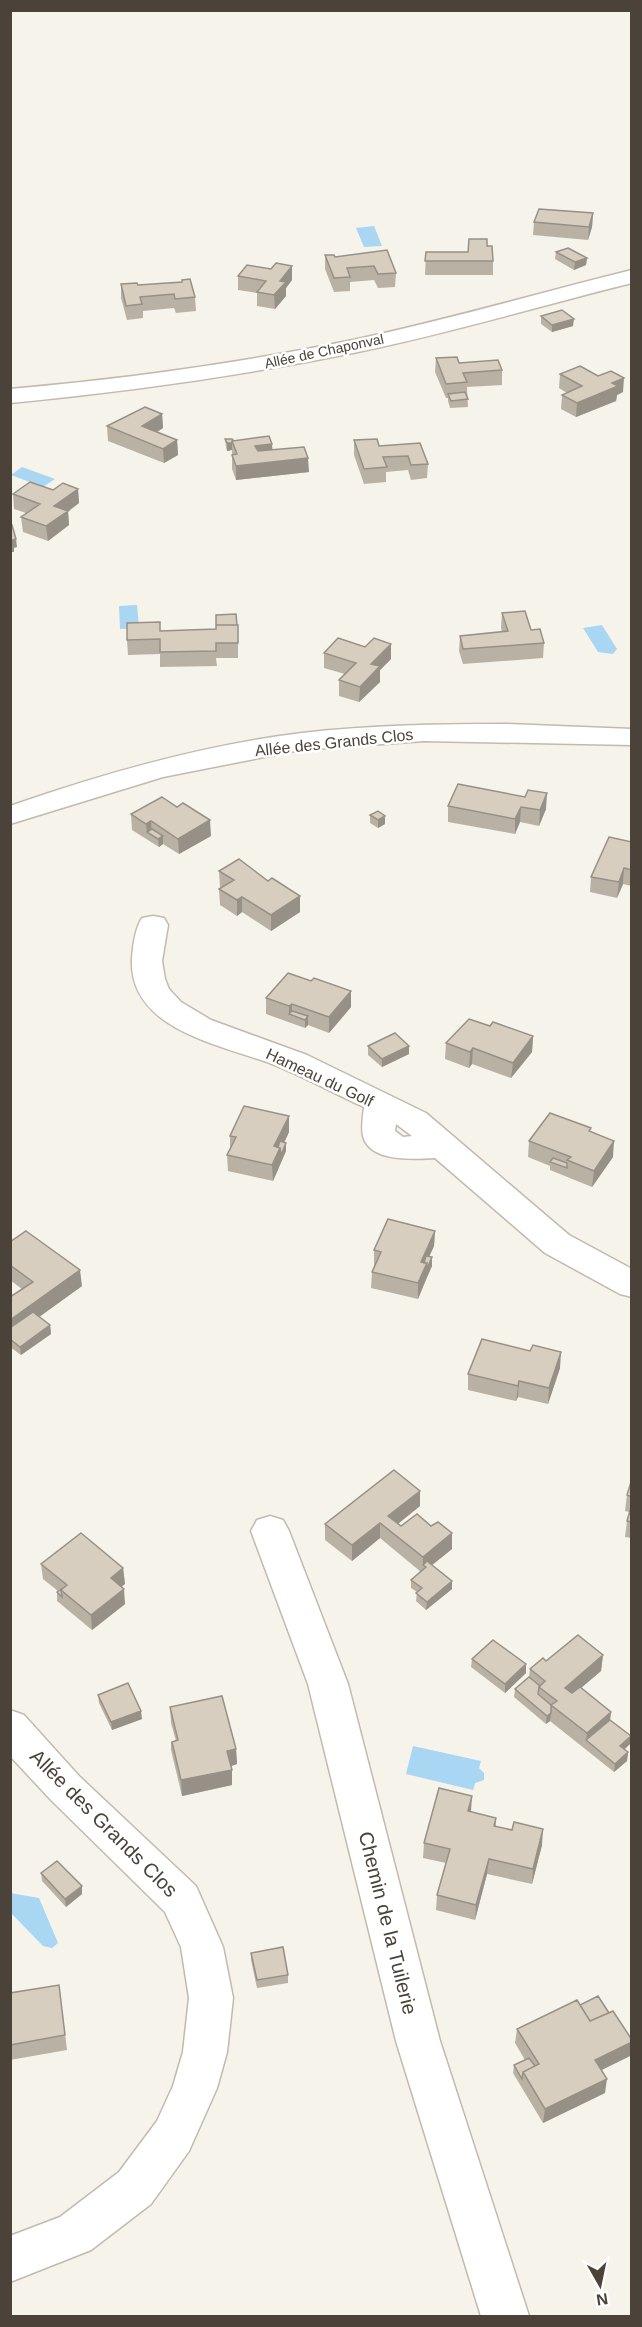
<svg xmlns="http://www.w3.org/2000/svg" width="642" height="2327" viewBox="0 0 642 2327" font-family="Arial,sans-serif">
  <style>
    .water { fill: #a8d6f3 }
    .lines { fill: none; stroke-linecap: round; stroke-linejoin: round }
    .street-casing { stroke: #c2baad; stroke-width: 3 }
    .street { fill: #fff; fill-rule: evenodd }
    .wall { fill: #bab1a5 }
    .shaded-wall { fill: #979086 }
    .building { fill: #d8cec0; stroke: #979086; stroke-width: 1.5 }
    .labels { text-anchor: middle; stroke-width: 5; stroke-linejoin: round; paint-order: stroke }
    .far-street-label { font-size: 14px; fill: #4b4339; stroke: #fff }
    .street-label { font-size: 16px; fill: #4b4339; stroke: #fff }
    .near-street-label { font-size: 20px; fill: #4b4339; stroke: #fff }
  </style>
  <rect width="100%" height="100%" fill="#f6f3eb"/>
  <path class="water" d="M374 226 382 246 364 247 356 228Z
    M22 467 55 479 43 487 11 475Z
    M137 605 139 628 120 629 119 606Z
    M602 625 617 649 613 654 598 652 583 628Z
    M413 1746 481 1761 479 1768 484 1773V1780L475 1783 473 1790 406 1774Z
    M10 1893 39 1898 58 1943 52 1948 43 1946 11 1913Z"/>
  <g class="lines">
    <g class="street-casing">
      <path id="street" d="M632 270V283C539 306 447 334 353 353 240 376 125 392 10 403V389C125 379 240 363 353 340 447 320 539 293 632 270Z
        M507 724 632 729V745L424 741 300 750 163 777 10 824V806C105 773 203 745 302 733 370 725 439 724 507 724Z
        M153 916 164 918 168 925 162 961 165 979 169 989 181 1002 211 1020 307 1055 426 1113 569 1235 632 1269V1297L620 1294 545 1253 435 1158C415 1159 370 1163 363 1136 361 1128 363 1116 364 1107 333 1093 303 1076 272 1064 222 1045 128 1030 132 958 133 945 135 929 142 918ZM396 1124 412 1136 403 1137 395 1131Z
        M270 1516 283 1520 289 1531 348 1684 440 2041 529 2316H481L396 2041 308 1684 251 1531 257 1520Z
        M10 1710 24 1715 79 1776 196 1886 223 1947 233 1998 227 2052 217 2088 189 2151 151 2204 91 2250 10 2282V2236L60 2217 119 2172 157 2121 173 2086 183 2052 189 1998 181 1947 165 1912 51 1800 10 1756Z"/>
    </g>
    <use href="#street" class="street"/>
  </g>
  <path class="wall" d="M593 213 592 227 588 240 533 235 534 222Z
    M487 246 493 261V275H425L426 252H468Z
    M387 250 396 273 395 287 378 288 374 280 350 282V291L334 292 325 269V255L335 257Z
    M556 252 587 258 586 265 574 270 555 259Z
    M238 276 292 280 286 288V296L275 309 257 306V293L238 290Z
    M121 284 138 285 195 297 196 311 176 313 174 308 143 311V318L127 320 121 298Z
    M541 316 573 326 552 332 541 324Z
    M436 358 459 363 502 370V385L467 387 468 407 450 408 448 401V398H446L435 372Z
    M560 374 623 392 617 395 616 401 576 417 561 409 562 395 567 393 559 388Z
    M162 414 163 428 157 432 177 440 178 455 164 463 108 441 107 426Z
    M225 439 272 444V450L309 472 236 480 232 469V450L227 451 226 447Z
    M354 440 379 446 420 443 428 464 427 478 411 480 408 470 386 472V482L364 484 354 455Z
    M78 489 79 503 68 512 69 525 48 541 23 532 21 517 26 513 14 509 13 494Z
    M502 613 531 630 544 643 543 658 463 664 459 651 460 636 502 632 501 628Z
    M238 625V658H216L217 666 160 667V654L128 655 127 640 160 631 216 629Z
    M391 644V659L380 670V682L359 702 339 696V680L345 674 324 668V653Z
    M458 784 546 809 539 826 520 822 515 834 448 822V806Z
    M131 814 211 836 179 854 163 844 159 847 132 830Z
    M370 815 385 816V824L378 828 370 823Z
    M632 842V886L623 884 617 898 590 892 591 877Z
    M219 871 300 912 271 931 242 912 237 916 220 905 219 889 221 888 220 887Z
    M266 998 351 1007 329 1033 308 1025 305 1028 266 1014Z
    M490 1026 533 1036 532 1052 511 1078 472 1064 469 1068 445 1059 446 1043Z
    M368 1046 409 1054 382 1067 368 1055Z
    M289 1132 284 1142 286 1151 273 1181 228 1171 227 1155 230 1149V1136Z
    M591 1132 613 1157 592 1187 550 1170V1166L528 1157 529 1141Z
    M435 1231 434 1246 429 1257 432 1266 418 1299 371 1288 372 1272 374 1266V1250Z
    M10 1242 82 1286 39 1317 50 1325 51 1334 21 1355 10 1347V1297L22 1289 10 1280Z
    M560 1368 548 1404 518 1397 516 1401 468 1390V1374Z
    M632 1479V1538L625 1537 627 1521 629 1512 625 1511 627 1495Z
    M420 1506 398 1524 401 1526H431L452 1533V1549L432 1565 452 1581V1589L426 1610 416 1601 417 1592 411 1588V1580L421 1572 380 1538 352 1561 325 1540V1524Z
    M41 1564 123 1568 125 1584 121 1586 125 1604 92 1630 57 1601V1592L58 1591 43 1579Z
    M603 1655 601 1671 581 1688 611 1712 610 1720 630 1744 624 1750 628 1752 627 1761 614 1772 550 1721 546 1724 514 1697 515 1689 529 1677 530 1669 546 1661Z
    M472 1659 526 1673 505 1693 471 1667Z
    M98 1695 142 1719 112 1730 99 1703Z
    M170 1707 236 1749 237 1764 231 1766 232 1785 182 1796 171 1750V1742L176 1741 171 1723Z
    M471 1812 496 1818V1826L542 1845 532 1884 487 1874 475 1920 436 1910 437 1895 446 1863 423 1858 424 1843Z
    M41 1873 82 1886V1894L66 1907 42 1881Z
    M251 1953 288 1975V1983L257 1988 251 1960Z
    M59 1985 67 2050 10 2060V1993Z
    M580 2005 609 2013 632 2040 630 2056 602 2070 605 2093 543 2123 513 2073 514 2065 525 2060 515 2043 517 2029Z"/>
  <path class="shaded-wall" d="M593 213 592 227 588 240 589 227Z
    M587 258 586 265 574 270 575 262Z
    M292 266V280L286 288V296L275 309 274 295 280 281Z
    M574 319 573 326 552 332V325Z
    M624 378 623 392 617 395 616 401 576 417 577 403 612 383Z
    M162 414 163 428 143 441 142 426Z
    M177 440 178 455 164 463 163 449Z
    M227 443H232V450L227 451Z
    M272 444 273 458 256 460 255 446Z
    M308 458 309 472 236 480V466Z
    M78 489 79 503 68 511 69 525 48 541 46 526 54 506Z
    M16 539 17 547 14 548V552H10V544L12 540Z
    M391 644V659L380 670V682L359 702 360 687 371 664Z
    M547 793 546 809 539 826 540 810Z
    M521 807 520 822 515 834V819Z
    M385 816V824L378 828V820Z
    M210 820 211 836 179 854 178 839Z
    M151 821 152 835 147 832 146 824Z
    M163 836V844L159 847 158 839Z
    M624 868 623 884 617 898 619 882Z
    M300 896V912L271 931V915Z
    M242 897V912L237 916V900Z
    M351 991V1007L329 1033V1017Z
    M292 1004V1015L289 1014V1006Z
    M308 1016V1025L305 1028V1020Z
    M533 1036 532 1052 511 1078 513 1063Z
    M409 1046V1054L382 1067V1059Z
    M473 1048 472 1064 469 1068 470 1052Z
    M289 1116V1132L281 1150 286 1143V1151L273 1181 272 1165 274 1146Z
    M614 1141 613 1157 592 1187 594 1171Z
    M435 1231 434 1246 423 1270 421 1262Z
    M432 1257V1266L426 1279V1271Z
    M427 1263 426 1279 418 1299V1283Z
    M80 1270 82 1286 10 1338V1320Z
    M50 1325 51 1334 21 1355 20 1347Z
    M561 1352 560 1368 548 1404 549 1388Z
    M519 1381 518 1397 516 1401 518 1386Z
    M420 1491V1506L390 1530 388 1516Z
    M380 1523V1538L352 1561V1545Z
    M452 1533V1549L426 1570V1567L423 1565V1557Z
    M123 1568 125 1584 113 1594 111 1578Z
    M452 1581V1589L426 1610 427 1602Z
    M124 1589 125 1604 92 1630 91 1615Z
    M603 1655 601 1671 563 1703 565 1688Z
    M526 1664V1673L505 1693V1684Z
    M141 1711 142 1719 112 1730 111 1722Z
    M611 1712 609 1728 586 1740 587 1733Z
    M551 1713 550 1721 546 1724 547 1716Z
    M631 1736 630 1744 619 1754 620 1746Z
    M236 1749 237 1764 228 1767 227 1751Z
    M628 1752 627 1761 614 1772 615 1764Z
    M232 1770V1785L182 1796 181 1780Z
    M472 1796 471 1811H468Z
    M543 1829 542 1845 532 1884 533 1869Z
    M489 1859 487 1874 475 1920 476 1905Z
    M82 1886V1894L66 1907 65 1899Z
    M632 2042 630 2056 593 2074 595 2060Z
    M607 2079 605 2093 543 2123 545 2109Z"/>
  <path class="building" d="M539 209 593 213 589 227 534 222Z
    M469 239H487V246H492L493 261H425L426 252H468Z
    M568 248 587 258 575 262 556 252Z
    M387 250 396 273 378 274 374 266 347 268 350 277 334 278 325 255H334L335 257Z
    M276 263 292 266 280 281 286 282 274 295 257 292 266 281 238 276 247 265 271 269Z
    M190 279 195 297 175 299 174 294 140 297 142 304 126 306 121 284 137 283 138 285 182 282V280Z
    M562 310 574 319 552 325 541 316Z
    M457 357 459 363 498 360 502 370 463 373 467 382 446 384 436 358Z
    M580 366 598 376 611 371 624 378 612 383 618 386 577 403 562 395 582 386 560 374Z
    M465 392 468 399 451 401 448 394Z
    M145 407 162 414 142 426 177 440 163 449 107 426Z
    M269 436 272 444 255 446 258 451 304 447 308 458 236 466 232 455 237 454 232 441Z
    M225 439H232L233 440 232 441V443H227Z
    M377 439 379 446 420 443 428 464 411 465 408 456 383 457 387 467 364 469 354 440Z
    M30 482 53 490 63 483 78 489 54 506 68 511 46 526 21 517 40 504 13 494Z
    M12 525 16 539 12 540 13 544H10V526Z
    M525 611 531 630 540 629 544 643 463 649 460 636 508 631 502 613Z
    M236 614 237 625H216V615Z
    M160 622V631L216 629V625H238V643H216V651L160 652V639L127 640V623Z
    M338 638 365 647 374 638 391 644 371 664 380 666 360 687 339 680 356 663 324 653Z
    M458 784 525 797 528 790 547 793 540 810 521 807 515 819 448 806Z
    M162 797 177 807 183 803 210 820 178 839 151 821 146 824 131 814Z
    M378 811 385 816 378 820 370 815Z
    M152 829 163 836 158 839 147 832Z
    M609 837 632 842V870L624 868 619 882 591 877Z
    M239 859 268 881 272 878 300 896 271 915 242 897 237 900 219 889 234 880 219 871Z
    M288 973 311 981 314 978 351 991 329 1017 292 1004 289 1006 266 998Z
    M292 1011 308 1016 305 1020 289 1014Z
    M469 1019 490 1026 493 1022 533 1036 513 1063 473 1048 470 1052 446 1043Z
    M395 1033 409 1046 382 1059 368 1046Z
    M244 1106 289 1116 274 1146 280 1148 272 1165 227 1155 236 1137 230 1136Z
    M550 1113 591 1128 589 1131 614 1141 594 1171 567 1160 571 1157 529 1141Z
    M280 1141 286 1143 281 1155 280 1148 278 1147Z
    M553 1158 567 1163V1168L550 1162Z
    M388 1219 435 1231 421 1262 427 1263 418 1283 372 1272 381 1252 374 1250Z
    M26 1231 80 1270 10 1320V1297L33 1282 10 1265V1242Z
    M426 1256 432 1257 426 1271 427 1263H424Z
    M33 1312 50 1325 20 1347 10 1339V1328Z
    M482 1339 530 1351 533 1345 561 1352 549 1388 519 1381 518 1386 468 1374Z
    M394 1470 420 1491 388 1516 401 1526 417 1514 431 1526 438 1522 452 1533 423 1557 380 1523 352 1545 325 1524Z
    M632 1479V1497L627 1495Z
    M632 1504V1522L627 1521Z
    M81 1533 123 1568 111 1578 124 1589 91 1615 61 1590 67 1585 41 1564Z
    M427 1561 452 1581 427 1602 416 1593 422 1588 411 1580 426 1567 423 1565Z
    M63 1588 61 1590 62 1597 57 1592Z
    M578 1635 603 1655 565 1688 572 1693 580 1687 611 1712 587 1733 551 1705 557 1701 539 1687 545 1681 530 1669 543 1658 546 1661Z
    M493 1640 526 1664 505 1684 472 1659Z
    M529 1677 540 1686 539 1687 538 1694 551 1705V1713L547 1716 515 1689Z
    M128 1683 141 1711 111 1722 98 1695Z
    M222 1696 236 1749 227 1751 232 1770 181 1780 172 1742 178 1740 170 1707Z
    M610 1720 631 1736 620 1746 628 1752 615 1764 586 1740Z
    M439 1788 472 1796 468 1811 496 1818 494 1826 512 1830 514 1822 543 1829 533 1869 489 1859 476 1905 437 1895 450 1849 424 1843Z
    M57 1861 82 1886 65 1899 41 1873Z
    M283 1947 288 1975 257 1980 251 1953Z
    M59 1985 65 2035 10 2045V1993Z
    M598 1996 609 2013 590 2021 580 2005Z
    M577 2000 590 2021 613 2011 632 2040V2042L595 2060 607 2079 545 2109 523 2072 539 2064 517 2029Z
    M529 2058 535 2066 523 2072 522 2079 514 2065Z"/>
  <g class="labels">
    <g class="far-street-label">
      <text transform="translate(324 351) rotate(-12)" y="5">Allée de Chaponval</text>
    </g>
    <g class="street-label">
      <text transform="translate(334 742) rotate(-6)" y="6">Allée des Grands Clos</text>
      <text transform="translate(320 1077) rotate(25)" y="6">Hameau du Golf</text>
    </g>
    <g class="near-street-label">
      <text transform="translate(104 1823) rotate(45)" y="7">Allée des Grands Clos</text>
      <text transform="translate(388 1923) rotate(76)" y="7">Chemin de la Tuilerie</text>
    </g>
  </g>
  <rect width="642" height="2327" fill="none" stroke="#4b4339" stroke-width="24"/>
  <g transform="translate(600 2285) rotate(171)" stroke="#ffffff" stroke-width="4.5" paint-order="stroke">
  <path d="M0-4.5L10 22L0 15L-10 22Z" fill="#4b4339"/>
  <text y="-9" font-size="16" font-weight="bold" text-anchor="middle" fill="#4b4339">N</text>
  </g>
</svg>
